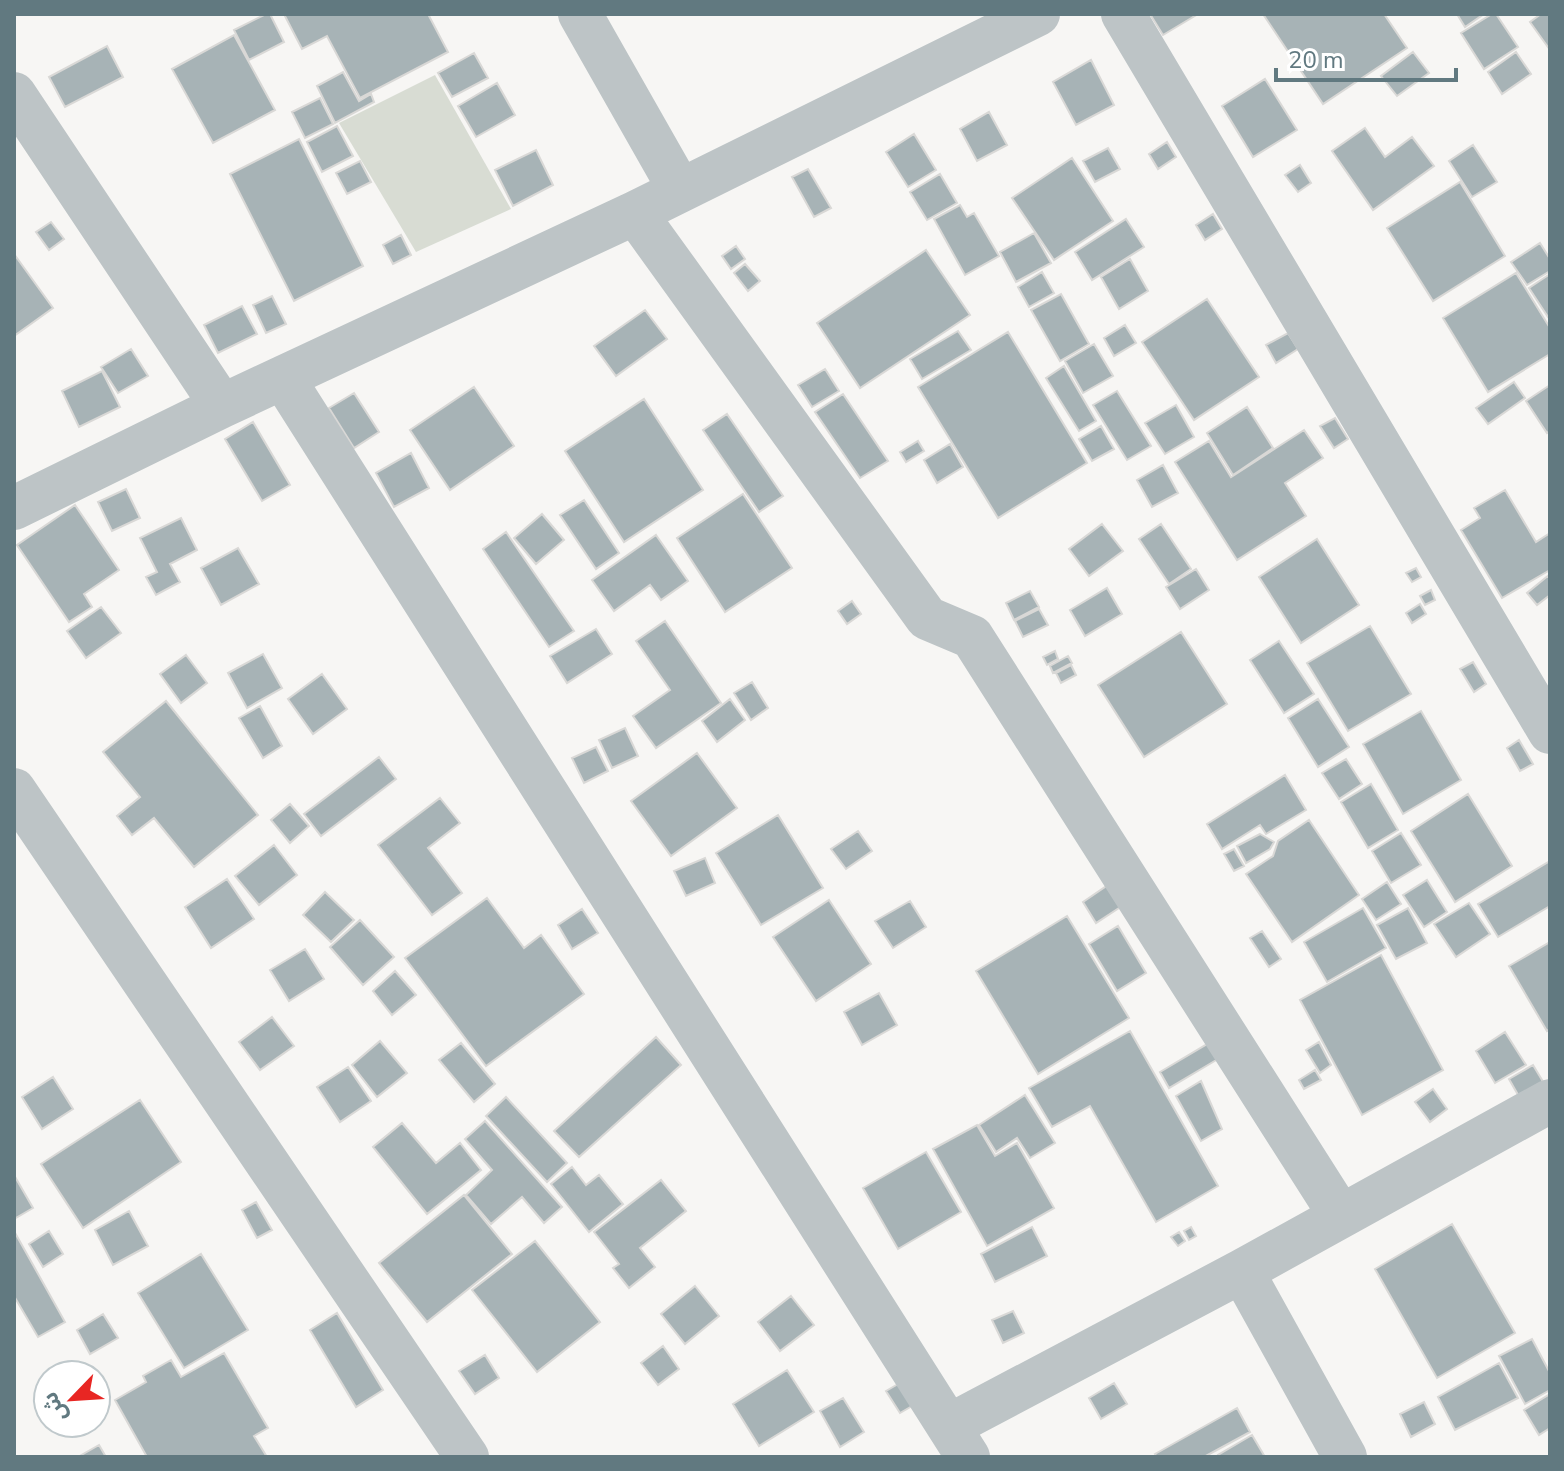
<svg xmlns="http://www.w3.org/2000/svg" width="1564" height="1471" viewBox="0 0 1564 1471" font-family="'Nunito Sans','Noto Sans Arabic',sans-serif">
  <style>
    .green { fill: #d8dcd3 }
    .building { fill: #a7b3b6; stroke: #d9d8d6; stroke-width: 2 }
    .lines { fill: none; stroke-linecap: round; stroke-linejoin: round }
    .minor { stroke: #bdc4c6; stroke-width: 44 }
  </style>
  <rect width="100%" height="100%" fill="#f7f6f4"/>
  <path class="green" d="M435 75 511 209 416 252 339 123Z"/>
  <path class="building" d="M266 14H270L284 42 249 60 234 30Z
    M288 14H428L448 52 360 98 327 36 302 49 285 16Z
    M1150 14H1198L1163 35Z
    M1263 14H1384L1407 48 1323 104Z
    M1457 14H1484L1465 27Z
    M1492 14H1496L1518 47 1484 69 1461 33Z
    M1541 14H1550V50L1530 22Z
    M234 35 275 110 213 143 172 69Z
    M107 46 123 77 65 107 49 77Z
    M1413 52 1429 73 1397 96 1381 76Z
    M1516 52 1531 74 1502 94 1488 72Z
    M474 53 488 78 452 97 438 73Z
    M1091 60 1114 105 1076 125 1053 82Z
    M343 72 359 101 371 94 374 102 335 123 317 86Z
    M1265 79 1297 130 1253 157 1222 106Z
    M497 83 515 115 476 137 458 106Z
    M320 98 333 124 305 138 292 112Z
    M989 112 1007 145 977 161 960 129Z
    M337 126 353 156 322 172 307 142Z
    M1365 128 1385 157 1412 137 1434 166 1373 210 1332 151Z
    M914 134 936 170 908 187 886 152Z
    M299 139 363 266 294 301 230 174Z
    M1167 142 1176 157 1158 169 1149 154Z
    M1473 145 1497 182 1472 197 1449 161Z
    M1108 148 1120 169 1095 182 1083 161Z
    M536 150 553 185 513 206 495 170Z
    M1072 158 1113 221 1054 260 1012 198Z
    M360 161 371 182 347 194 336 173Z
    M1300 165 1311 183 1298 192 1285 175Z
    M808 169 831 208 814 217 792 177Z
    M940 174 957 203 927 220 910 192Z
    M1460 182 1505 256 1433 301 1387 228Z
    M960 205 967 217 974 213 999 256 965 275 934 219Z
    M1213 214 1222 229 1205 240 1196 225Z
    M1126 219 1144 247 1092 280 1075 252Z
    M51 222 64 239 49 250 36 232Z
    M1034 233 1051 263 1016 282 1000 252Z
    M401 235 411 255 393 264 383 245Z
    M1540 243 1550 259V271L1527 285 1511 262Z
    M736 246 745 259 731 269 722 256Z
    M926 250 970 315 860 388 817 323Z
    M14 254 53 308 14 336Z
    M1130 259 1148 291 1119 309 1101 277Z
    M745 264 760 281 748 291 734 273Z
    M1042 272 1054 293 1029 307 1018 287Z
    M1516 273 1550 328V354L1488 392 1443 318Z
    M1550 274V316L1548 317 1529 288Z
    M1061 294 1089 344 1060 361 1031 310Z
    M272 296 286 324 266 333 253 305Z
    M1207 299 1259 377 1194 420 1142 342Z
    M242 306 257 334 218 353 204 325Z
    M645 310 667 339 616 376 594 346Z
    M1125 325 1136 343 1114 356 1104 338Z
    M958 331 971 350 922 379 910 359Z
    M1008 332 1087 463 998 518 918 387Z
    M1288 333 1298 349 1276 363 1266 345Z
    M1094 344 1113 376 1083 393 1065 361Z
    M131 349 148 376 118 393 101 367Z
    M1064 366 1096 421 1079 431 1046 378Z
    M825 369 839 391 812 407 798 385Z
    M102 371 120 407 79 427 62 391Z
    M1514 382 1525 398 1488 424 1476 408Z
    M1550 385V431L1547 433 1526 401Z
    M474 387 514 446 450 490 410 430Z
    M1117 391 1151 446 1127 460 1093 405Z
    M354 393 379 432 354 448 329 408Z
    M843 394 888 461 860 478 815 412Z
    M644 399 703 490 624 542 565 451Z
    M1176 405 1194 437 1165 454 1145 423Z
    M1247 407 1273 448 1233 475 1207 433Z
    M727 414 783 496 759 512 703 430Z
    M1335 418 1348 439 1334 448 1320 426Z
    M253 422 290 485 262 501 225 439Z
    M1101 426 1114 449 1092 461 1079 439Z
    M1304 430 1323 458 1285 483 1306 516 1237 560 1175 462 1209 441 1231 477Z
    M918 441 924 451 906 462 900 452Z
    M950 444 963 467 937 483 924 460Z
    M411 453 429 488 394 507 376 473Z
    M1163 465 1178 493 1152 507 1137 480Z
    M126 489 140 518 112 531 98 502Z
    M1505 490 1536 542 1550 533V570L1502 598 1461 530 1480 518 1474 508Z
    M743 494 792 568 725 612 677 538Z
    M584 500 619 553 596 569 560 515Z
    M75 505 119 570 84 594 92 607 69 622 17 545Z
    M542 514 564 540 536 564 514 538Z
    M181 518 197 550 170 564 180 582 156 595 146 577 157 572 140 538Z
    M1102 524 1123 551 1089 576 1069 549Z
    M1161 524 1191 569 1169 584 1139 539Z
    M506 532 574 631 549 647 483 549Z
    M656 535 688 581 661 600 650 585 614 611 592 580Z
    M1317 539 1359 605 1301 643 1259 577Z
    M238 548 259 584 221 605 201 568Z
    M1416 568 1421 577 1412 582 1406 573Z
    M1196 569 1209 590 1180 609 1166 587Z
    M1549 575 1550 595 1537 605 1527 593Z
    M1107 588 1122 614 1085 636 1070 610Z
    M1431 590 1435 600 1425 605 1420 596Z
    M1030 591 1039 607 1014 620 1006 603Z
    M852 601 861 614 847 624 838 611Z
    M1420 604 1426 614 1412 623 1406 613Z
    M101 607 121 633 86 658 67 631Z
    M1039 609 1048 625 1023 637 1015 621Z
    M665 621 721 703 656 748 633 716 670 690 636 641Z
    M1370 626 1411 694 1348 731 1307 663Z
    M596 629 612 654 567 683 550 656Z
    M1181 632 1227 704 1144 757 1098 685Z
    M1279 641 1314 694 1284 713 1250 660Z
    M1055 651 1058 659 1047 665 1043 657Z
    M263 654 282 688 247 708 228 673Z
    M186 655 207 683 181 703 160 674Z
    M1068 656 1072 663 1053 673 1050 666Z
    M1473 662 1486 684 1474 692 1460 669Z
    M1071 665 1076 675 1061 683 1056 673Z
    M322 674 347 709 313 734 288 699Z
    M752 682 768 708 751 720 734 693Z
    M730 699 745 720 717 742 702 721Z
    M1318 699 1349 747 1318 767 1288 718Z
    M166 701 258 815 194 867 154 818 132 835 117 816 140 797 103 752Z
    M260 706 282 746 263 758 239 718Z
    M1421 711 1461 780 1403 814 1363 744Z
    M625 728 638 756 612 768 599 740Z
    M1519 740 1533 764 1520 771 1507 748Z
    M596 747 608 771 584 783 572 758Z
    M697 753 737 808 671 856 631 801Z
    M379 757 396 779 321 836 304 814Z
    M1346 759 1362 784 1339 799 1322 773Z
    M1285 775 1306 810 1266 834 1260 825 1222 849 1207 824Z
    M1371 784 1398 830 1368 848 1341 802Z
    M1468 794 1512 866 1455 902 1411 831Z
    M440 798 460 823 428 848 462 893 432 915 378 845Z
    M290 804 309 826 290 843 271 820Z
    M778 815 823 888 761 925 716 853Z
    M1309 820 1359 895 1292 942 1246 874 1273 856 1278 841Z
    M858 831 872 851 846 869 831 849Z
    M1401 833 1421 865 1391 883 1372 851Z
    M1260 834 1274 842 1270 849 1246 863 1237 846Z
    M274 845 297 875 259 905 235 876Z
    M1234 849 1244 866 1234 871 1224 854Z
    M705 858 715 883 686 896 674 871Z
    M1550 861V906L1498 937 1478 904Z
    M227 879 254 919 211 948 185 907Z
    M1427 880 1447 912 1424 927 1403 895Z
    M1387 882 1401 904 1376 920 1362 899Z
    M1108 885 1122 906 1096 923 1083 902Z
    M325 892 354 920 331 942 303 915Z
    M487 898 524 948 541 935 584 994 486 1066 405 958Z
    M829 900 871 964 816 1001 773 937Z
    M910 901 926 927 893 948 875 921Z
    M1469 903 1490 934 1456 957 1434 924Z
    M1363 908 1386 948 1327 982 1304 942Z
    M1408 908 1427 943 1396 959 1377 925Z
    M582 909 598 933 572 949 558 925Z
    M1067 916 1129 1018 1038 1074 976 971Z
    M360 920 394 957 363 985 330 947Z
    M1118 926 1146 973 1117 991 1089 944Z
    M1262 931 1281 959 1269 967 1250 938Z
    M1550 942V1029L1547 1031 1509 966Z
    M305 949 324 979 289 1001 270 970Z
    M1381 955 1443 1070 1362 1115 1300 1000Z
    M395 971 416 995 392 1015 373 991Z
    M879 993 897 1025 862 1045 844 1012Z
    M272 1017 294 1046 260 1070 239 1042Z
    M1130 1031 1218 1186 1156 1222 1090 1106 1052 1127 1029 1088Z
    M1505 1032 1526 1065 1495 1083 1476 1051Z
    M656 1037 681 1065 579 1157 554 1131Z
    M380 1041 407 1073 377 1097 352 1065Z
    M1319 1042 1331 1065 1320 1073 1306 1050Z
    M461 1043 495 1084 474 1102 439 1060Z
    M1209 1043 1218 1059 1169 1088 1160 1072Z
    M1533 1065 1545 1085 1521 1100 1509 1079Z
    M348 1067 371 1101 340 1122 317 1087Z
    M1315 1070 1321 1080 1304 1089 1299 1080Z
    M53 1077 73 1109 42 1129 22 1097Z
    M1201 1081 1222 1129 1201 1141 1176 1096Z
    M1433 1089 1447 1109 1430 1122 1415 1102Z
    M1025 1095 1055 1143 1030 1158 1017 1138 996 1152 979 1125Z
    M506 1097 567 1163 547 1182 486 1116Z
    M140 1100 181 1162 83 1228 41 1164Z
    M485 1121 562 1207 544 1223 522 1197 491 1224 466 1195 492 1170 465 1139Z
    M402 1123 436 1163 460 1143 481 1170 427 1214 373 1147Z
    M977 1125 995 1156 1017 1143 1054 1208 987 1246 933 1149Z
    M926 1152 961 1212 898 1249 863 1188Z
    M572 1167 586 1185 599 1175 623 1204 589 1232 551 1184Z
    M14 1175 33 1208 14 1219Z
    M661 1180 686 1211 640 1248 655 1267 629 1288 613 1268 619 1264 594 1232Z
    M464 1195 512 1254 427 1322 379 1263Z
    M256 1202 272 1230 257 1238 242 1210Z
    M129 1211 148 1246 113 1265 95 1230Z
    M1452 1224 1515 1333 1437 1378 1375 1269Z
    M1032 1227 1047 1256 995 1282 981 1254Z
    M1191 1227 1196 1236 1189 1240 1184 1231Z
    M14 1231 65 1322 38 1337 14 1296Z
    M49 1231 63 1254 43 1267 29 1244Z
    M1179 1232 1185 1241 1178 1246 1171 1237Z
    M535 1241 600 1322 537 1372 472 1290Z
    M201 1254 248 1330 184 1368 138 1293Z
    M695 1286 719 1316 685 1344 661 1314Z
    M791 1296 814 1325 780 1351 758 1322Z
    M1013 1311 1024 1333 1003 1343 992 1320Z
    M337 1313 383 1390 356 1407 310 1330Z
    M103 1314 118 1338 90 1354 77 1330Z
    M1532 1339 1550 1373V1390L1525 1404 1499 1356Z
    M663 1346 679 1369 658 1385 641 1363Z
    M224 1353 268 1428 254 1436 267 1457H147L115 1400 146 1382 143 1376 171 1360 181 1377Z
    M485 1355 499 1378 475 1394 459 1371Z
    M1499 1363 1518 1398 1455 1430 1438 1397Z
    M787 1370 814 1412 759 1446 733 1404Z
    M905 1380 919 1402 900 1413 886 1391Z
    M1114 1383 1127 1404 1101 1419 1089 1398Z
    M1550 1394V1428L1539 1435 1524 1410Z
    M843 1398 864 1432 840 1447 820 1411Z
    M1424 1402 1435 1424 1411 1437 1400 1414Z
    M1237 1408 1250 1432 1204 1457H1157L1155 1454Z
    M1252 1435 1265 1457H1219L1218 1455Z
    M99 1445 106 1457H78Z"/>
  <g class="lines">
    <path class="minor" d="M580 14 680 190
      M1123 14 1550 732
      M14 94 222 406
      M635 213 927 618 972 637 1340 1215
      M283 378 968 1457
      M14 508 222 406 635 213 1038 14
      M14 790 467 1457
      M1242 1271 1345 1457
      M949 1426 1242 1271 1550 1101"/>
  </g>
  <rect width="1564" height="1471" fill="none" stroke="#617980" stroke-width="32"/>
  <g transform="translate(72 1399) rotate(245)"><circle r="38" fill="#ffffff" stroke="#c0c9cc" stroke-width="2"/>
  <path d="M0-6L14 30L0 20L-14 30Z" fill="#e82623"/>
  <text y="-12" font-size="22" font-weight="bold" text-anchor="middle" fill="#617980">ش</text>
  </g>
  <path d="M1276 68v12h180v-12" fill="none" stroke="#617980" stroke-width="4"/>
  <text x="1288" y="68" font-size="24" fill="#617980" stroke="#ffffff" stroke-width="6" paint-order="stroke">20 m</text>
</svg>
